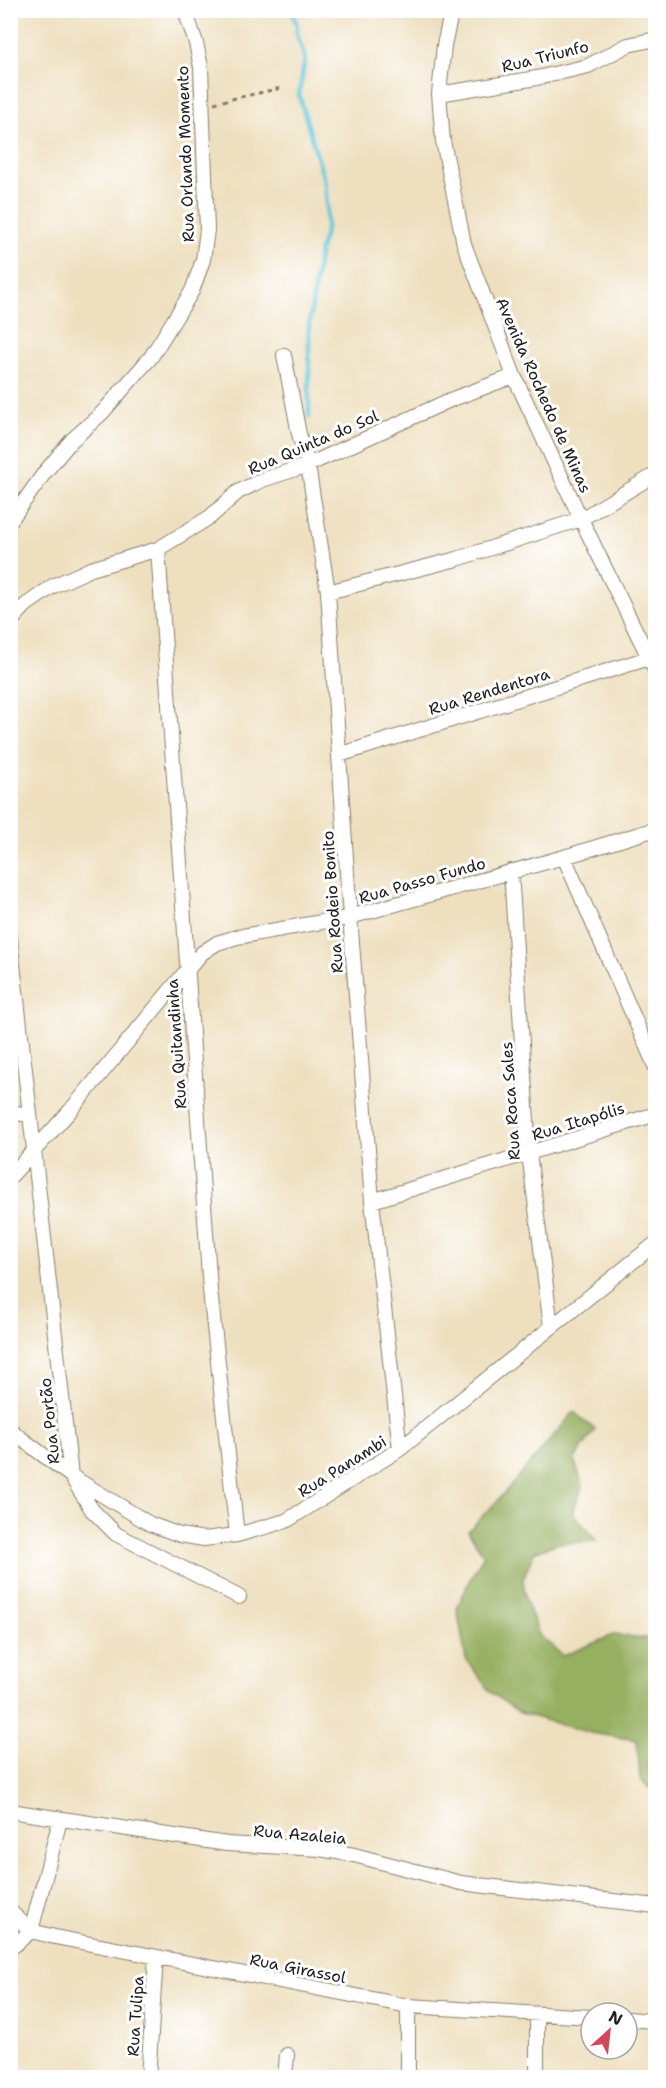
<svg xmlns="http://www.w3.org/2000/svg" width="666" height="2088" viewBox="0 0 666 2088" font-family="'Shantell Sans',sans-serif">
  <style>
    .forest { fill: #96af61; stroke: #59663e; stroke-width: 1.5 }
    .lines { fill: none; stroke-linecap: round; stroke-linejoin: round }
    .stream { stroke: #5cc5d8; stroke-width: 4.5 }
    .street-casing { stroke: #857e6d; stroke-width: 16 }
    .path { stroke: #857e6d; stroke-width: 3; stroke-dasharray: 4.5 4.5; stroke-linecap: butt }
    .street { stroke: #fff; stroke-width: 14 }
    .labels { text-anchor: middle; stroke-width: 6; stroke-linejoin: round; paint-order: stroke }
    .street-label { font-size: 16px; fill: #1c1c1c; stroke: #fff }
  </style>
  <rect width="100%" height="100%" fill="#fff"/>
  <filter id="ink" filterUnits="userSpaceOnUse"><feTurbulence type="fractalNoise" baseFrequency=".0167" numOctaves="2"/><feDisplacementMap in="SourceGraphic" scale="12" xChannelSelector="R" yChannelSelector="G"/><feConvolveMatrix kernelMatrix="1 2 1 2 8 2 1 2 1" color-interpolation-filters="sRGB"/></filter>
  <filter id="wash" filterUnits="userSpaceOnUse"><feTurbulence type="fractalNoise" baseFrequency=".008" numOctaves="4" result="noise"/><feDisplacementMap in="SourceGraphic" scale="24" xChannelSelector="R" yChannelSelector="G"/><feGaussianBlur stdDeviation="1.35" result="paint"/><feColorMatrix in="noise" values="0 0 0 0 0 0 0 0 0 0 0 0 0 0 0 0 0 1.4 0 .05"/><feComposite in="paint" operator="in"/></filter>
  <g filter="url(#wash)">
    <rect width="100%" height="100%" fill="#eedfbe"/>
    <path class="forest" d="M574 1412 595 1430 574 1460 583 1486 572 1512 597 1541 558 1543 534 1552 523 1579 526 1600 539 1635 563 1656 613 1635 655 1639V1793L640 1779 637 1740 591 1733 520 1713 490 1692 466 1659 457 1608 470 1579 484 1555 468 1531 502 1496Z"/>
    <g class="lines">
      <path class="stream" d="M291 10 297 25V34L305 59 299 95 325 183 327 208 326 230 320 249 309 325V417"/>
    </g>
  </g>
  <g filter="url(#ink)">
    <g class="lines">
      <g class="street-casing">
        <path id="street" d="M452 10 444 45 439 94 443 141 464 244 514 376 581 519 656 672
          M439 94 537 78 588 66 628 45 656 39
          M284 355 299 434 308 465 328 592 350 917 372 1201 400 1449
          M10 521 45 472 72 440 102 413 151 357 192 291 203 260 207 230 201 67 196 43 185 10
          M158 549 210 1290 237 1535
          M328 592 457 559 581 519 656 474
          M10 622 26 605 53 586 91 569 158 549 210 517 238 492 262 480 308 465 450 400 514 376
          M339 755 649 658
          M564 857 656 1068
          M511 871 529 1153 551 1327
          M10 938 71 1476 92 1510 116 1534 239 1597
          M10 1112 30 1115
          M10 1177 70 1111 188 969 202 953 217 943 237 937 350 917 564 857 656 829
          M372 1201 656 1114
          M10 1430 71 1476 150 1524 180 1535 204 1539 237 1535 286 1521 400 1449 656 1243
          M10 1811 227 1844 320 1849 354 1855 461 1883 656 1906
          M10 1911 31 1931 55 1937 408 2006 591 2017
          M10 1949 31 1931 60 1820
          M627 2019 656 2021
          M148 2078 156 1957
          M285 2078 287 2055
          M408 2078V2006
          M537 2078V2014"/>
      </g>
      <path class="path" d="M214 103 281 88"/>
      <use href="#street" class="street"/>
    </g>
  </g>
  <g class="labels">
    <g class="street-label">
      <text transform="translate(545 56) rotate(-14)" y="6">Rua Triunfo</text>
      <text transform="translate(185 154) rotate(-92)" y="6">Rua Orlando Momento</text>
      <text transform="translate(544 395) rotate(66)" y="6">Avenida Rochedo de Minas</text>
      <text transform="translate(313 442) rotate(-23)" y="6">Rua Quinta do Sol</text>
      <text transform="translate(489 691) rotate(-17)" y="6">Rua Rendentora</text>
      <text transform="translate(422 880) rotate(-16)" y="6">Rua Passo Fundo</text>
      <text transform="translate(332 902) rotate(-94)" y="6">Rua Rodeio Bonito</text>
      <text transform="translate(176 1044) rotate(-94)" y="6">Rua Quitandinha</text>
      <text transform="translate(510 1101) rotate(-94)" y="6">Rua Roca Sales</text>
      <text transform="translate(578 1121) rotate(-17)" y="6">Rua Itapólis</text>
      <text transform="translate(49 1421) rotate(-96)" y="6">Rua Portão</text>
      <text transform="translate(342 1466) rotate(-32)" y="6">Rua Panambi</text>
      <text transform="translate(300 1834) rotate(5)" y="6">Rua Azaleia</text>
      <text transform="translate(298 1968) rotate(11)" y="6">Rua Girassol</text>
      <text transform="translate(135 2016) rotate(-86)" y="6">Rua Tulipa</text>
    </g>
  </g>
  <rect width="666" height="2088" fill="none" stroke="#fff" stroke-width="36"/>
  <g transform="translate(609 2031) rotate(27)"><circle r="28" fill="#ffffff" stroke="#a4a4a4" stroke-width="1.5"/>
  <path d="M0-4.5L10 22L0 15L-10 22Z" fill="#d1495b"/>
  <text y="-9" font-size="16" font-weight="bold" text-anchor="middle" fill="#1c1c1c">N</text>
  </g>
</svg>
